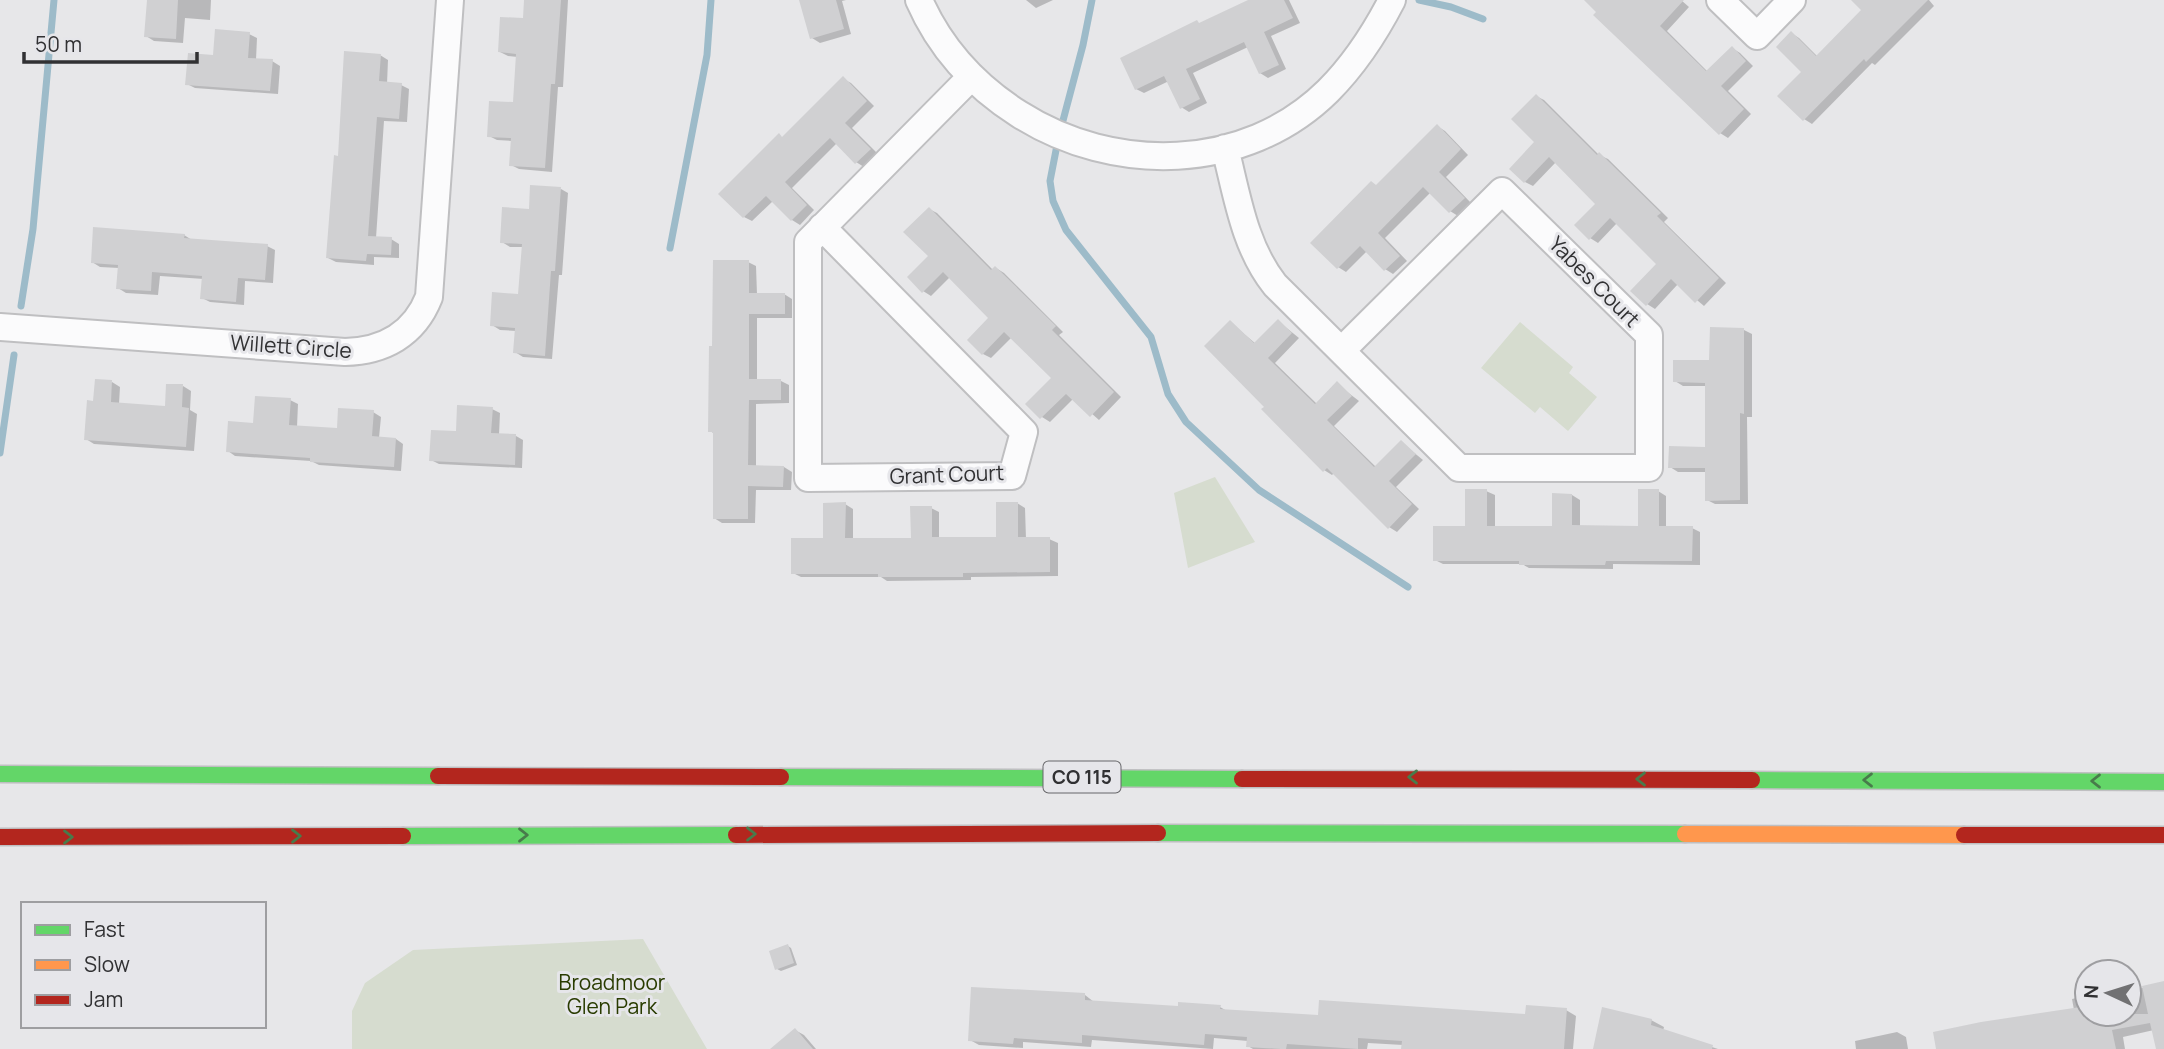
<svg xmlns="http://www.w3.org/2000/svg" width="2164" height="1049" viewBox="0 0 2164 1049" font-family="Manrope,sans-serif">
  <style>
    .green { fill: #d6dccf }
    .shadow { fill: #0003 }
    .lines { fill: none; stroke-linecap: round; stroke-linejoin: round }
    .stream { stroke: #9dbbc9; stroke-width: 7 }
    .building { fill: #d0d0d2 }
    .street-casing { stroke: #bfbfc1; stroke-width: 30 }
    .fast-casing { stroke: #bfbfc1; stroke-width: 19 }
    .slow-casing { stroke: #bfbfc1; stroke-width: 19 }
    .jam-casing { stroke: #bfbfc1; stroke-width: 19 }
    .street { stroke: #fbfbfc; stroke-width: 26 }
    .fast { stroke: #63d668; stroke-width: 16 }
    .slow { stroke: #ff974d; stroke-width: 16 }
    .jam { stroke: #b3261e; stroke-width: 16 }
    .oneway { stroke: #487b4b }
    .labels { text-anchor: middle; stroke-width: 6; stroke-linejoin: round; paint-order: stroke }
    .shield { fill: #e6e6ea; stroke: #67676a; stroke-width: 2 }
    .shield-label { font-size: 19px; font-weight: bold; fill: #313133 }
    .street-label { font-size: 21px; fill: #313133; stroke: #e6e6ea }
    .park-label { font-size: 21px; fill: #293b00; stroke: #e6e6ea }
  </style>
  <rect width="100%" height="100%" fill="#e7e7e9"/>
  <path class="green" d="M1520 322 1573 367 1569 373 1597 397 1568 431 1540 407 1535 413 1481 368Z
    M1215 477 1255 542 1188 568 1174 493Z
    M643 939 707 1049H352V1011L365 983 413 950Z"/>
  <path class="shadow" d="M149 0H211L210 20 185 18 183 43 154 41 146 36Z
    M526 0H568L563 87H558L552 172 519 169 511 165 512 141 497 140 489 136 515 104 518 57 508 56 500 52 525 20Z
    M801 0H846L842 1 851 34 820 43 812 38Z
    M1026 0H1053L1036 8Z
    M1252 0H1289L1300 23 1271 36 1286 69 1268 78 1260 73 1248 47 1193 73 1207 103 1189 112 1181 107 1169 81 1144 93 1136 89 1201 24Z
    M1587 0H1681L1689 7 1667 31 1708 72 1732 48 1740 53 1753 66 1728 91 1751 114 1728 138 1720 133Z
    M1853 0H1929L1934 6 1875 65 1872 63 1812 124 1804 119 1803 72 1791 33 1799 38 1818 57 1863 10Z
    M249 34 257 38 256 60 272 61 280 66 278 94 195 88 187 84 215 57Z
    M380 55 388 60 387 84 401 85 409 89 407 122 384 121 376 238 391 239 399 244V258L374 257V265L336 262 328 258 339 157Z
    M843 79 851 83 874 106 852 128 878 154 864 167 856 162 837 143 792 188 814 210 800 225 792 220 773 201 752 221 744 217 783 138Z
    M1536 96 1544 100 1599 155 1608 159 1668 218 1664 222 1726 283 1704 306 1678 284 1655 309 1647 304 1658 264 1617 223 1598 243 1590 238 1598 204 1556 162 1533 186 1525 182 1536 142Z
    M1437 126 1445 131 1468 155 1446 177 1471 203 1458 216 1450 211 1431 192 1385 238 1407 261 1393 274 1385 269 1367 251 1346 272 1338 267 1377 186Z
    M561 189 568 193 562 275H559L552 359 523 357 515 352 517 331 500 330 492 325 520 296 523 247H510L502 242 530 210Z
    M929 209 937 213 993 270 996 268 1004 273 1063 332 1059 335 1121 397 1099 420 1074 398 1050 422 1042 417 1053 378 1012 337 991 358 983 354 991 318 950 277 931 296 923 291 930 256Z
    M184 235 192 240 267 246 275 250 273 283 245 281 244 305 210 302 202 298 204 279 160 276 158 295 126 293 118 288 119 268 100 267 92 262Z
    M748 262 756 266 757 294H784L792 299V318H757V381H781L789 385V403L756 404V467H784L792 472 791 490H756L755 523H722L714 518 715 434 710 431 714 348Z
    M1278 321 1299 338 1275 363 1317 404 1337 384 1359 401 1334 426 1376 467 1401 442 1423 460 1396 487 1419 509 1397 532 1389 527 1334 473 1332 475 1324 470 1267 407 1230 322 1256 344Z
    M1744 330 1752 334V417H1747L1748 504H1715L1707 500V472H1678L1670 467 1707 449 1706 386H1683L1675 381 1711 362Z
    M112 382 120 387 119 404 166 408 183 386 191 391 190 410 197 414 194 451 94 444 86 439 95 403Z
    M290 400 298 404 297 427 339 430 373 412 381 417 379 438 396 439 403 444 401 471 319 465 311 461 235 456 228 451 255 425Z
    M492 409 500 413 499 435 516 436 523 440 522 468 439 464 431 460 457 433Z
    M1486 491 1495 495V528H1553L1554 495H1572L1580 500V527H1640L1658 491 1666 496V527L1692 528 1700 532V565L1613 564V569L1529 568 1522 564H1443L1435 560 1467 527Z
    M1017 503 1025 508 1026 539H1049L1058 543V576L971 577V580L887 581 881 577H801L793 573 825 540 845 504 853 509V540H912L931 508 939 512V539H998Z
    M788 946 791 948 797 965 781 971 777 969Z
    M2164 983V1037L2154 1030 2123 1037 2125 1049H1938L2074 1010 2072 999 2087 996V1014H2129V991Z
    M1085 995 1094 1002 1179 1008 1220 1007 1227 1011 1320 1017 1527 1016 1566 1010 1576 1016 1573 1049H1403V1045L1368 1043 1367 1049H1253L1248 1046V1041L1214 1038 1213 1049 1092 1040 1091 1047 1023 1042V1048L979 1045 970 1040Z
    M1651 1020 1664 1027 1663 1031 1718 1049H1595Z
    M795 1030 804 1035 816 1049H773Z
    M1897 1032 1906 1037 1908 1049H1856L1855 1041Z"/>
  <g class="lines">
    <path class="stream" d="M1419 0 1451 7 1483 19
      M1061 128 1083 45 1092 0
      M1058 140 1050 181 1053 201 1066 230 1151 337 1168 394 1186 422 1259 490 1408 587
      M670 248 707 55 711 0
      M21 306 33 229 54 0
      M0 453 14 355"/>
  </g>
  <path class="building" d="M147 0H178L176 39 144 37Z
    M524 0H561L555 84H551L545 168 509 166 511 138 487 137 489 101 513 102 516 54 498 52 500 17 523 18Z
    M799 0H836L844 29 810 39Z
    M1248 0H1284L1293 18 1264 32 1279 65 1259 74 1244 42 1186 69 1200 99 1180 109 1164 76 1135 90 1120 58 1197 20 1199 23Z
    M1584 0H1684L1660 26 1706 71 1732 46 1746 61 1721 86 1744 109 1719 135 1593 15 1596 12Z
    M1851 0H1928L1866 62 1864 59 1803 121 1777 96 1801 72 1776 47 1791 31 1816 56 1861 10Z
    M215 29 250 32 248 58 273 59 270 91 185 85 188 53 213 55Z
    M344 51 381 54 379 81 402 83 399 119 377 117 368 236 392 237 391 255 367 254 366 261 326 258 334 155 338 156Z
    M843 76 867 101 845 123 871 149 855 164 830 138 785 182 807 205 791 221 766 196 743 218 718 194 779 133 782 137Z
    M1536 94 1597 155 1599 152 1661 213 1657 216 1719 278 1695 303 1671 279 1646 306 1630 291 1656 264 1610 218 1589 240 1574 225 1595 204 1549 157 1524 183 1509 169 1534 142 1511 119Z
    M1437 124 1461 149 1439 172 1465 198 1449 213 1423 187 1378 233 1400 256 1384 271 1360 246 1337 269 1310 243 1371 181 1376 185Z
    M530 185 561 187 555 271H551L545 356 513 353 515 328 490 326 492 292 518 294 522 244 500 243 502 207 529 209Z
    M929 207 991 270 995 266 1056 326 1052 330 1114 392 1090 417 1066 394 1040 419 1025 404 1051 378 1004 332 982 355 967 340 988 318 943 272 922 293 907 277 928 256 903 232Z
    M93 227 185 234 184 238 268 244 265 280 238 278 236 302 200 299 202 276 152 272 151 291 116 289 118 265 91 263Z
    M713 260H749V293H785V314H749V379H781V400H749L748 465 784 466 783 487 748 486V519H713V432H708L709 346H712Z
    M1278 319 1292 333 1268 358 1315 404 1337 381 1352 396 1327 420 1374 467 1401 440 1416 454 1389 481 1412 504 1388 529 1327 468 1323 472 1261 409 1264 407 1204 346 1230 320 1254 343Z
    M1710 327 1744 328V414L1740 413V500L1705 501V468H1668L1669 446 1705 447V383L1673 382V360H1709Z
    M95 379 112 380 111 402 165 406 166 384H183L182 407 189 408 186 447 84 440 87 400 93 401Z
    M255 396 291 398 289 425 337 428 338 408 374 410 372 436 396 438 394 467 310 462V458L226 452 228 421 253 423Z
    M457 405 493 407 491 433 516 434 515 465 429 461 431 430 456 431Z
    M1465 489H1487V526H1552V493L1572 494V525L1638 526V489H1659V526H1693L1692 561H1606L1605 565H1519V561H1433V526H1465Z
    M846 502 845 538H911L910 506H932V537H996V502H1018V537H1050V572L963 573V577H878V574H791V538H823V503Z
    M788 944 794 963 775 970 769 951Z
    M2164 981V1049H2156L2150 1023 2112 1030 2116 1049H1936L1933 1032 1981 1022 2087 1006V1014H2148L2142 986Z
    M971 987 1085 993V1000L1178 1006V1002L1221 1005 1220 1009 1318 1015 1319 1000 1525 1014 1526 1005 1567 1008 1564 1049H1401L1402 1041 1358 1038V1049L1287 1044 1286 1049H1281L1246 1047 1247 1037 1205 1034 1204 1045 1082 1035V1043L1014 1038 1013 1044 968 1041Z
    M1602 1007 1652 1019 1651 1025 1713 1045 1712 1049H1593Z
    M795 1028 813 1049H770Z"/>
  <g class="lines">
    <g class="street-casing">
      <path id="street" d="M919 0C940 48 975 86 1019 114 1113 174 1245 173 1328 91 1354 65 1375 33 1392 0
        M1720 0 1757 36 1792 0
        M1225 148C1237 195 1244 246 1275 285L1459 468H1649V335L1502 191 1342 350
        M822 227 1024 432 1012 476 808 478V242L971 77
        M0 327 345 352C383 351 414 335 429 297L450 0"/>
    </g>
    <g class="fast-casing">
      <path id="fast" d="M0 774 438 776
        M781 777 1242 779
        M1752 780 2164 782
        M1158 833 1685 834
        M403 836 736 835"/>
    </g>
    <g class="slow-casing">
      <path id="slow" d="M1685 834 1964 835"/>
    </g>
    <g class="jam-casing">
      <path id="jam" d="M438 776 781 777
        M1242 779 1752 780
        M736 835 1158 833
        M1964 835H2164
        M0 837 403 836"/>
    </g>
    <use href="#street" class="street"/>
    <use href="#fast" class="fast"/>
    <use href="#slow" class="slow"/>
    <use href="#jam" class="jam"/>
  </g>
  <defs><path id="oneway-chevron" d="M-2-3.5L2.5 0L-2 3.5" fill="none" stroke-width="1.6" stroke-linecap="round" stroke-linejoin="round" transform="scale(1.75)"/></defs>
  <g class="oneway">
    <use href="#oneway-chevron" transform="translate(1413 777) rotate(-180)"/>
    <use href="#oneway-chevron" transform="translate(1641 779) rotate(-180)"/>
    <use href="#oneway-chevron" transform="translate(1868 780) rotate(-180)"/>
    <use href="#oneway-chevron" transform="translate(2096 781) rotate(-180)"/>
    <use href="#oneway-chevron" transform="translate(751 834)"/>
    <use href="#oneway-chevron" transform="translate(523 835)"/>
    <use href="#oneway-chevron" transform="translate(296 836)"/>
    <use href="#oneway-chevron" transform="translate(68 837)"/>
  </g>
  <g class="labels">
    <rect class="shield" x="1043.5" y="761.5" width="77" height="31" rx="5"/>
    <g class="shield-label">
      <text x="1082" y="784">CO 115</text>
    </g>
    <g class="street-label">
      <text transform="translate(1594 282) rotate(45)" y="7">Yabes Court</text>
      <text transform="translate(291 347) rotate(4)" y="7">Willett Circle</text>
      <text transform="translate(947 475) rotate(-2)" y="7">Grant Court</text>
    </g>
    <g class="park-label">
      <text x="612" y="990">Broadmoor<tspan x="612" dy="24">Glen Park</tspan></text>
    </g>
  </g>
  <rect x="21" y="902" width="245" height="126" fill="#e6e6ea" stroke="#9e9ea1" stroke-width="2"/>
  <rect x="35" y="925" width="35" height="10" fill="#63d668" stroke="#9e9ea1" stroke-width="2"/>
  <text x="84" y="937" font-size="21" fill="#313133">Fast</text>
  <rect x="35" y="960" width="35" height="10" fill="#ff974d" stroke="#9e9ea1" stroke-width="2"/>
  <text x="84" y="972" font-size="21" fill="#313133">Slow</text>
  <rect x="35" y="995" width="35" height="10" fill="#b3261e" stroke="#9e9ea1" stroke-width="2"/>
  <text x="84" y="1007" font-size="21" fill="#313133">Jam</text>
  <g transform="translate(2108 993) rotate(274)"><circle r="33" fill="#e6e6ea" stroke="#9e9ea1" stroke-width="2"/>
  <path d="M0-5L12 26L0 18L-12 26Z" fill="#717173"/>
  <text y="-10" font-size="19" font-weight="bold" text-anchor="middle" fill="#313133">N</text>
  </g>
  <path d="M24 52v10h173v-10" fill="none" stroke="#313133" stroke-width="3.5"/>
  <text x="35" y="52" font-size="21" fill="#313133" stroke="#e6e6ea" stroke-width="5" paint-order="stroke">50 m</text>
</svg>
